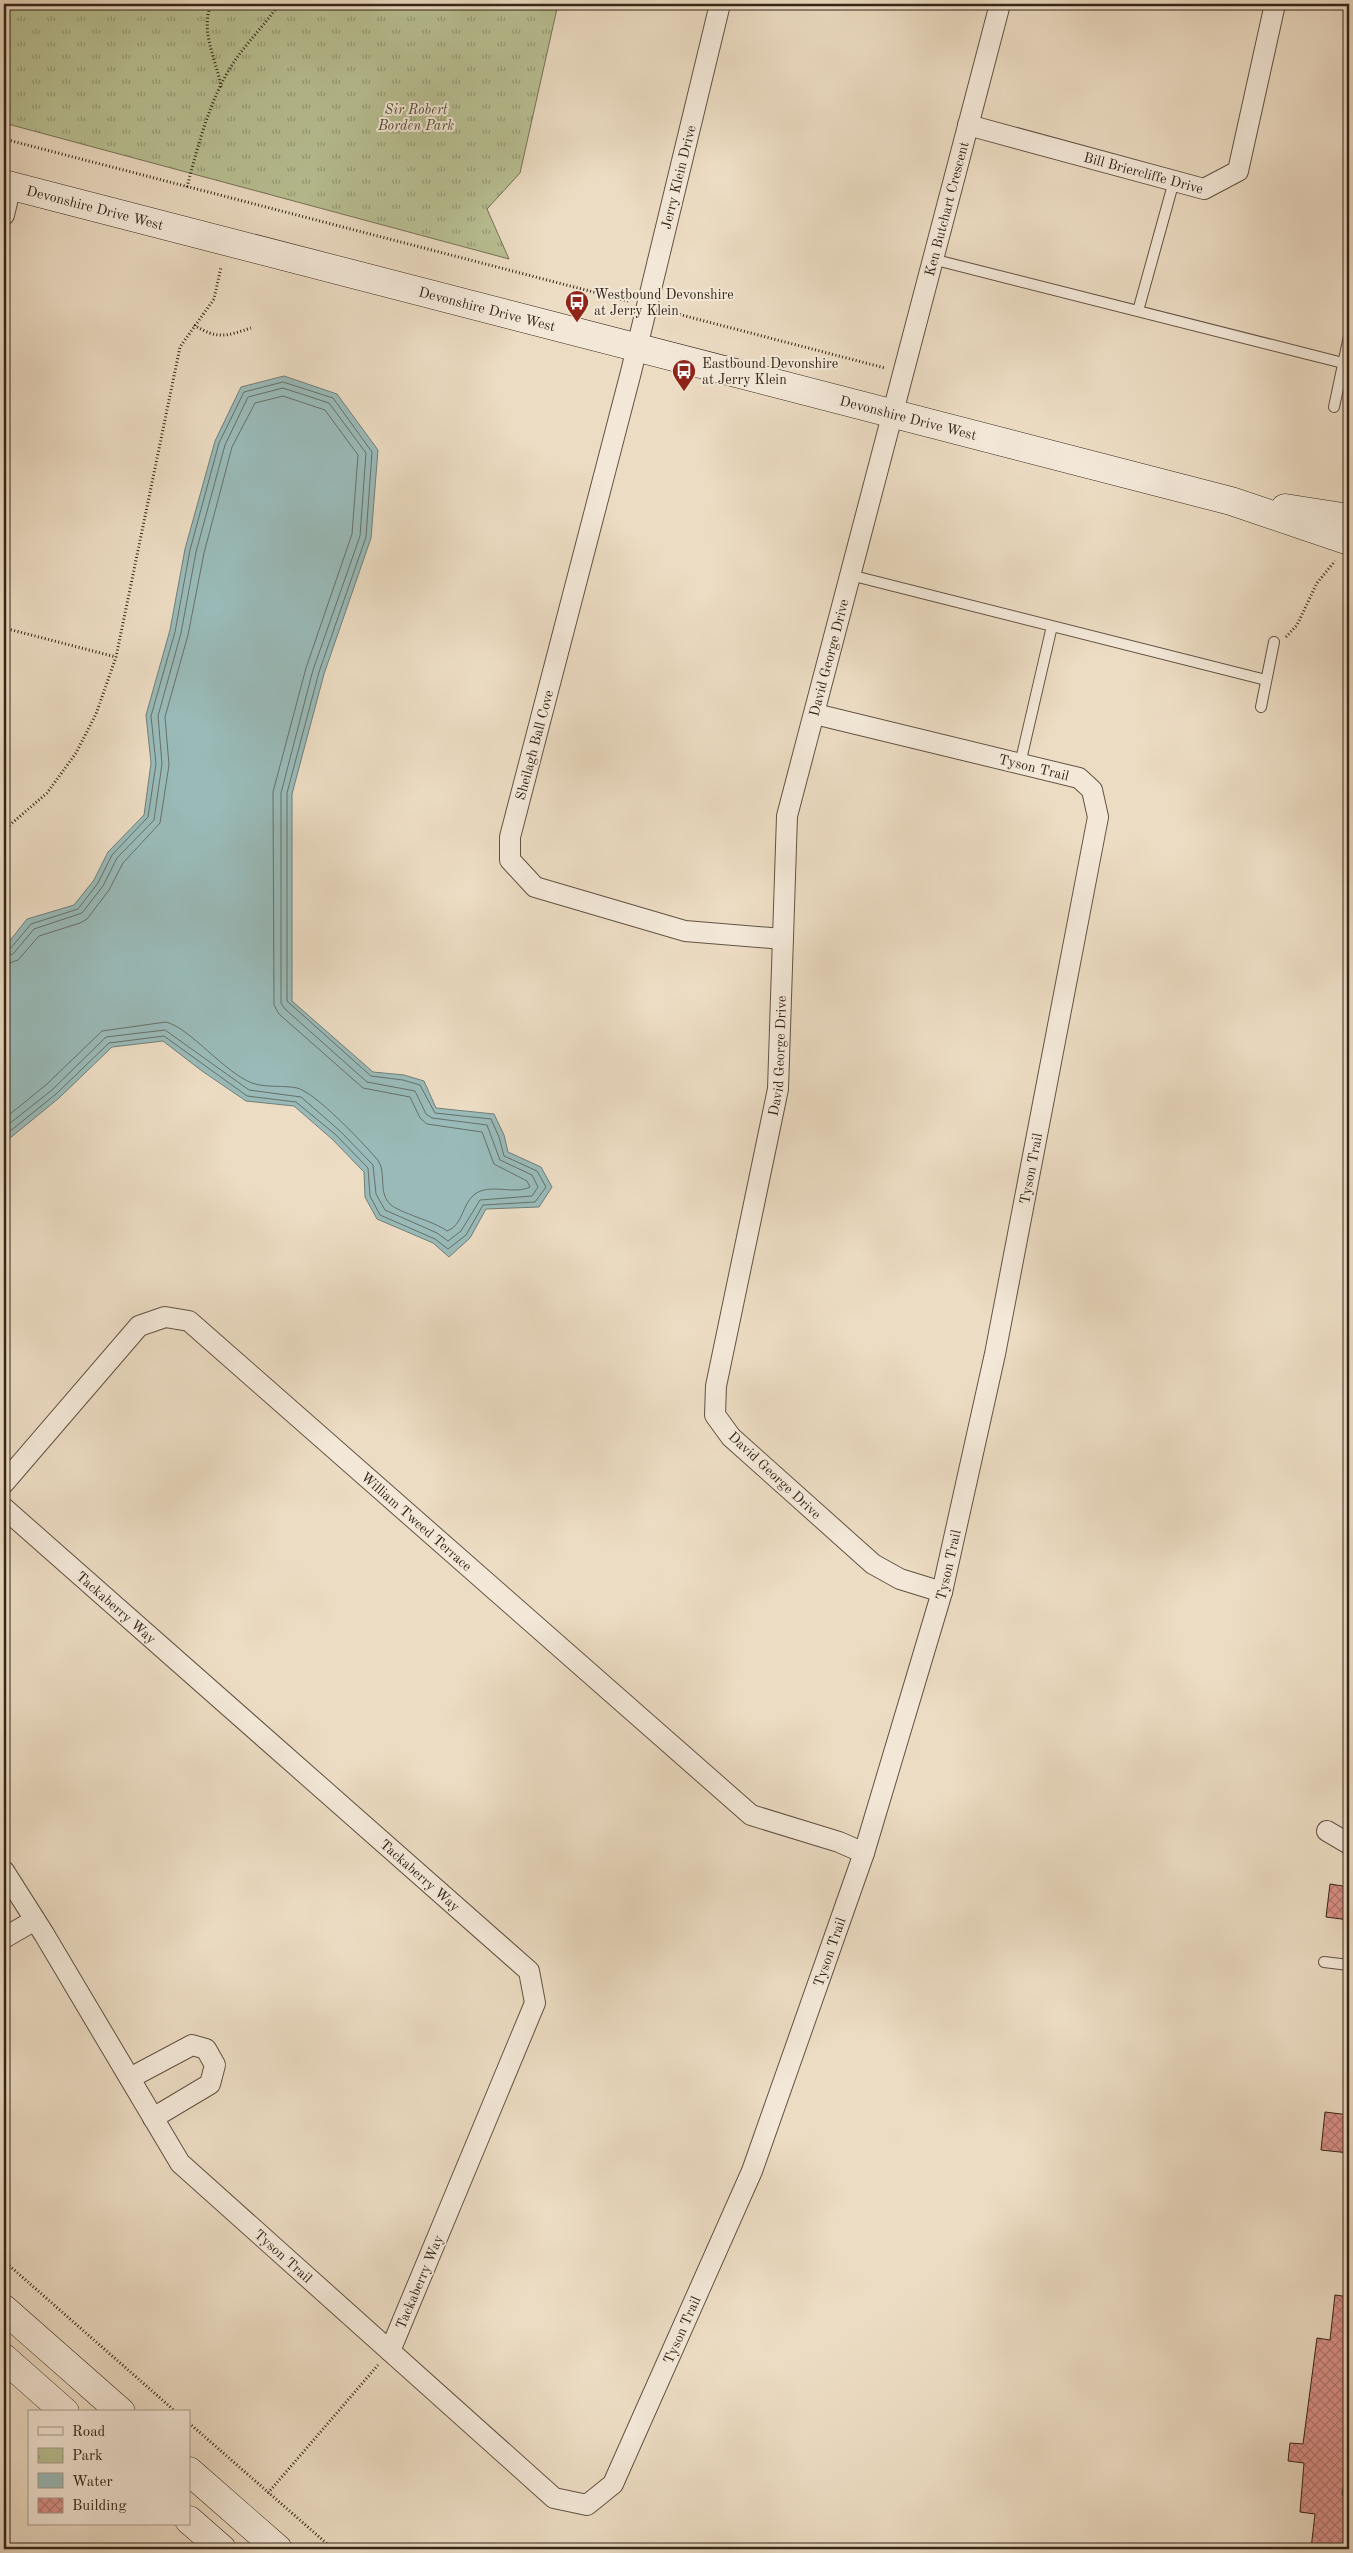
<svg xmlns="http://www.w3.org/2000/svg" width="1353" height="2553" viewBox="0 0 1353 2553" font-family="'Old Standard TT',serif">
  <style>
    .park { fill: url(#park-tufts); stroke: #767256 }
    .water { fill: #99bab8; stroke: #717e78 }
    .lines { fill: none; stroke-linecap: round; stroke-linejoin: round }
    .shore { stroke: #667068; stroke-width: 1 }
    .building { fill: url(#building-cross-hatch); stroke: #342518 }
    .lane-casing { stroke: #625343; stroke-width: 12 }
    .street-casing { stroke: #625343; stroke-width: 22 }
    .secondary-casing { stroke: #342518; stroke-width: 29 }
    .path { stroke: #342518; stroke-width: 3; stroke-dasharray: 1 2.5; stroke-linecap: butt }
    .lane { stroke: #f3e8d8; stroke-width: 10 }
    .street { stroke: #f3e8d8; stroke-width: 20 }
    .secondary { stroke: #f3e8d8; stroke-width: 28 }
    .labels { text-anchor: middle; stroke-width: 4; stroke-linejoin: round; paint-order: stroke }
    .park-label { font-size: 14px; font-style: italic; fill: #554c37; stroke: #f3e8d8 }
    .street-label { font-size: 14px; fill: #342518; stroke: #f3e8d8 }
    .poi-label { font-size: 14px; fill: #342518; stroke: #f3e8d8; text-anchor: start }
  </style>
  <defs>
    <pattern id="park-tufts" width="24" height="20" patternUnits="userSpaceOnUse" patternTransform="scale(1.25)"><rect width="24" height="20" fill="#b8c093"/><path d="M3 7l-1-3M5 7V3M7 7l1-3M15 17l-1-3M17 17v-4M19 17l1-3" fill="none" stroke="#969c77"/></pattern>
    <pattern id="building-cross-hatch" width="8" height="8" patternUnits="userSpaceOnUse" patternTransform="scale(1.25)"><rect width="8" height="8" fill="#db928a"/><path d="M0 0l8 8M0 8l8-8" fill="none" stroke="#b27770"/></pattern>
  </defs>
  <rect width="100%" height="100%" fill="#ecdcc3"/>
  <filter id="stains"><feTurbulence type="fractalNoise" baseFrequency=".004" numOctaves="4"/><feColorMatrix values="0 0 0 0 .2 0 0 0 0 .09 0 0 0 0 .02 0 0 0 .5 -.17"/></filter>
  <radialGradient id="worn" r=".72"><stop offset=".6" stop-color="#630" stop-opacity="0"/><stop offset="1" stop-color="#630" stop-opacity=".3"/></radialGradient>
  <path class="park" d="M4 4H558L520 173 487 209 509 259 4 123Z"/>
  <path class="water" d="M284 376 337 394 378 450 371 538 324 674 292 794V1001L373 1072 404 1075 424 1081 436 1108 494 1114 504 1135 508 1152 541 1167 552 1187 539 1207 486 1209 470 1238 449 1257 433 1243 377 1219 365 1197 364 1172 332 1139 294 1106 246 1101 202 1071 163 1041 112 1047 59 1098 4 1143V948L27 919 74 905 94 880 108 852 144 815 151 763 146 715 170 630 185 549 215 441 241 387Z"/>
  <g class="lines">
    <path class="shore" d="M4 951 10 949 31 924 78 909 98 883 112 855 148 817 156 764 151 716 175 632 190 550 219 443 244 392 283 382 333 398 372 452 366 537 319 672 287 793V1001L371 1076 403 1080 420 1085 435 1113 491 1119 499 1137 504 1156 537 1171 546 1187 535 1202 483 1205 466 1235 448 1249 435 1239 380 1215 370 1196 368 1168 336 1135 296 1102 247 1096 164 1036 109 1043 56 1094 4 1136
      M4 957 13 954 34 929 82 913 103 886 117 858 154 820 162 764 158 716 181 633 196 552 225 445 248 397 283 388 329 403 366 453 360 536 313 670 281 793V1003L285 1009 367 1082 415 1091 426 1114 432 1118 487 1125 500 1160 532 1175 538 1187 532 1196 480 1200 461 1231 448 1241 437 1233 385 1210 376 1194 373 1165 340 1131 301 1097 249 1090 165 1030 106 1037 52 1090 4 1128
      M4 965 18 960 39 936 80 923 87 919 109 890 123 863 160 823 169 765 165 717 188 635 204 553 232 447 255 403 283 396 325 410 358 455 352 534 306 668 273 792 274 1005 279 1014 363 1088 410 1097 420 1118 427 1124 482 1132 494 1164 527 1181 530 1187C514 1195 490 1183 475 1194 462 1203 463 1226 447 1231 434 1221 399 1213 390 1204 377 1191 388 1171 376 1158 363 1143 315 1092 297 1088 283 1085 266 1088 252 1083 225 1073 190 1028 166 1022L102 1031 47 1084 4 1119"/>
  </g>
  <path class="building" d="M1330 1884 1349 1887V1920L1326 1917Z
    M1325 2112 1349 2115V2153L1321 2150Z
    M1335 2295 1349 2297V2455L1342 2495 1349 2496 1343 2549H1311L1315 2514 1300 2512 1304 2463 1288 2461 1290 2443 1303 2444 1317 2338 1330 2340Z"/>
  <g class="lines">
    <g class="lane-casing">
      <path id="lane" d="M932 259 1343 363
        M1138 311 1174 181
        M1334 407 1349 336
        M850 575 1266 680
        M1261 707 1274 642
        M1020 764 1052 626
        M1324 1962 1349 1965"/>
    </g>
    <g class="street-casing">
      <g id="street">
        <path d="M720 4 631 372 510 837V860L535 887 685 931 783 939"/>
        <path id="s1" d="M968 125 1204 189 1238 171 1275 4"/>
        <path d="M4 215 11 186"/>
        <path id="s2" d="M4 1483 139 1326 165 1317 189 1321 751 1815 839 1842 864 1853"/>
        <path id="s3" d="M4 1508 529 1971 535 2003 390 2351"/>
        <path id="s4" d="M942 1592 900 1579 873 1564 731 1437 715 1415 716 1386 778 1089 787 816 1000 4"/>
        <path d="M1327 1831 1349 1844"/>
        <path id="s5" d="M4 1871 44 1934 180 2163 554 2498 587 2505 613 2484 752 2171 864 1853 942 1592 995 1354 1098 817 1092 790 1079 778 815 714"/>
        <path d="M4 1938 35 1920"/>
        <path d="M130 2078 192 2045 206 2049 215 2065 210 2084 153 2118"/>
      </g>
    </g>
    <g class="secondary-casing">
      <g id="secondary">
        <path id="s6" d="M4 184 1231 501 1349 541"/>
        <path d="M1285 508 1349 518"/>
        <path d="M4 2309 121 2412"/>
        <path d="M4 2358 65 2412"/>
        <path d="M189 2471 278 2549"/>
        <path d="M189 2520 222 2549"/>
      </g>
    </g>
    <path class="path" d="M211 4C200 32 216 58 221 87
      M4 139 628 301
      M187 187C198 146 209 101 232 65 246 43 265 25 279 4
      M666 311 885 368
      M194 325C218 340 226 336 251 328
      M4 628 116 657
      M1286 637 1297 625 1317 583 1335 561
      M4 830 47 793 76 753 96 714 116 657 180 347 214 299 221 267
      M4 2261 176 2412
      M189 2423 333 2549
      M268 2493 378 2365"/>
    <use href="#lane" class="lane"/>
    <use href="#street" class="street"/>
    <use href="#secondary" class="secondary"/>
  </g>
  <defs>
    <g id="bus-pin" transform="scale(1.25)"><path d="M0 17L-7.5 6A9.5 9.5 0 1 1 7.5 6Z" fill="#8f2418" stroke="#f3e8d8"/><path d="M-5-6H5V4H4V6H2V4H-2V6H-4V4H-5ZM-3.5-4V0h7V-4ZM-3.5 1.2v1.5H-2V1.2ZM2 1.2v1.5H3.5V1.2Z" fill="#fff"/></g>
  </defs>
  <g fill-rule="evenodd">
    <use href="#bus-pin" x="577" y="302"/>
    <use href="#bus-pin" x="684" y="371"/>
  </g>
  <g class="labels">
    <g class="park-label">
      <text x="416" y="114">Sir Robert<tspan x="416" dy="16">Borden Park</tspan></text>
    </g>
    <g class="street-label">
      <text dy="5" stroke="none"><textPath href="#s1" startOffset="182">Bill Briercliffe Drive</textPath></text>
      <text transform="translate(678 177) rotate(-76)" y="5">Jerry Klein Drive</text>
      <text dy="5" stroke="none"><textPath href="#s6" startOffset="94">Devonshire Drive West</textPath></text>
      <text dy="5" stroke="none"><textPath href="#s4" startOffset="1526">Ken Butchart Crescent</textPath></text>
      <text dy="5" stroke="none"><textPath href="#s6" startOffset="499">Devonshire Drive West</textPath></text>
      <text dy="5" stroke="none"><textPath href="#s6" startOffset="934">Devonshire Drive West</textPath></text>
      <text dy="5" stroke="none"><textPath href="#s4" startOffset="1062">David George Drive</textPath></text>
      <text transform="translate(534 745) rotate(-75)" y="5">Sheilagh Ball Cove</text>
      <text transform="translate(1034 767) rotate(14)" y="5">Tyson Trail</text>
      <text dy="5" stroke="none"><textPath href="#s4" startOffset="658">David George Drive</textPath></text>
      <text dy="5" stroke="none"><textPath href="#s5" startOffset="2295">Tyson Trail</textPath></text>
      <text transform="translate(775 1475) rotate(43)" y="5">David George Drive</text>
      <text dy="5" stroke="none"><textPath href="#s2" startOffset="562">William Tweed Terrace</textPath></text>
      <text dy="5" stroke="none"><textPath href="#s5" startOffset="1890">Tyson Trail</textPath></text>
      <text dy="5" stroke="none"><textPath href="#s3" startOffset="150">Tackaberry Way</textPath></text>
      <text dy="5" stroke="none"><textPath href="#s3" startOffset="555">Tackaberry Way</textPath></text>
      <text dy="5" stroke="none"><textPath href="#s5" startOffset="1485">Tyson Trail</textPath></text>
      <text dy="5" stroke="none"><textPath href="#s5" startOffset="480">Tyson Trail</textPath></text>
      <text transform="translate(419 2282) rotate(-67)" y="5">Tackaberry Way</text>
      <text dy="5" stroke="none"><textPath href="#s5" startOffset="1079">Tyson Trail</textPath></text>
    </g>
    <g class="poi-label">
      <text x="594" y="299">Westbound Devonshire<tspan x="594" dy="16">at Jerry Klein</tspan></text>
      <text x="702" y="368">Eastbound Devonshire<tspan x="702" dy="16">at Jerry Klein</tspan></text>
    </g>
  </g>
  <rect width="1353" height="2553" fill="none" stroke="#ecdcc3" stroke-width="20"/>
  <rect x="5" y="5" width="1343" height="2543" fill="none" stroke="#342518" stroke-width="2.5"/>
  <rect x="10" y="10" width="1333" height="2533" fill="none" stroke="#342518"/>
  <rect x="28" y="2410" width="162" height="115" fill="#f3e8d8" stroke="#a79a8b"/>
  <rect x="38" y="2427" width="25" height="8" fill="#f3e8d8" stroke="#a79a8b"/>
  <text x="72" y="2436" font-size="15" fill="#342518">Road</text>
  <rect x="38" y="2448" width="25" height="15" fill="url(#park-tufts)" stroke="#a79a8b"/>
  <text x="72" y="2460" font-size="15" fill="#342518">Park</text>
  <rect x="38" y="2473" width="25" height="15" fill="#99bab8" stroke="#a79a8b"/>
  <text x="72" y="2486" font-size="15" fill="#342518">Water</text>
  <rect x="38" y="2498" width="25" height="15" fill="url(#building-cross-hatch)" stroke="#a79a8b"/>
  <text x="72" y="2510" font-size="15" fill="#342518">Building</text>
  <rect width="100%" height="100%" filter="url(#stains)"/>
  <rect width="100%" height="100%" fill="url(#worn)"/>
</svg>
